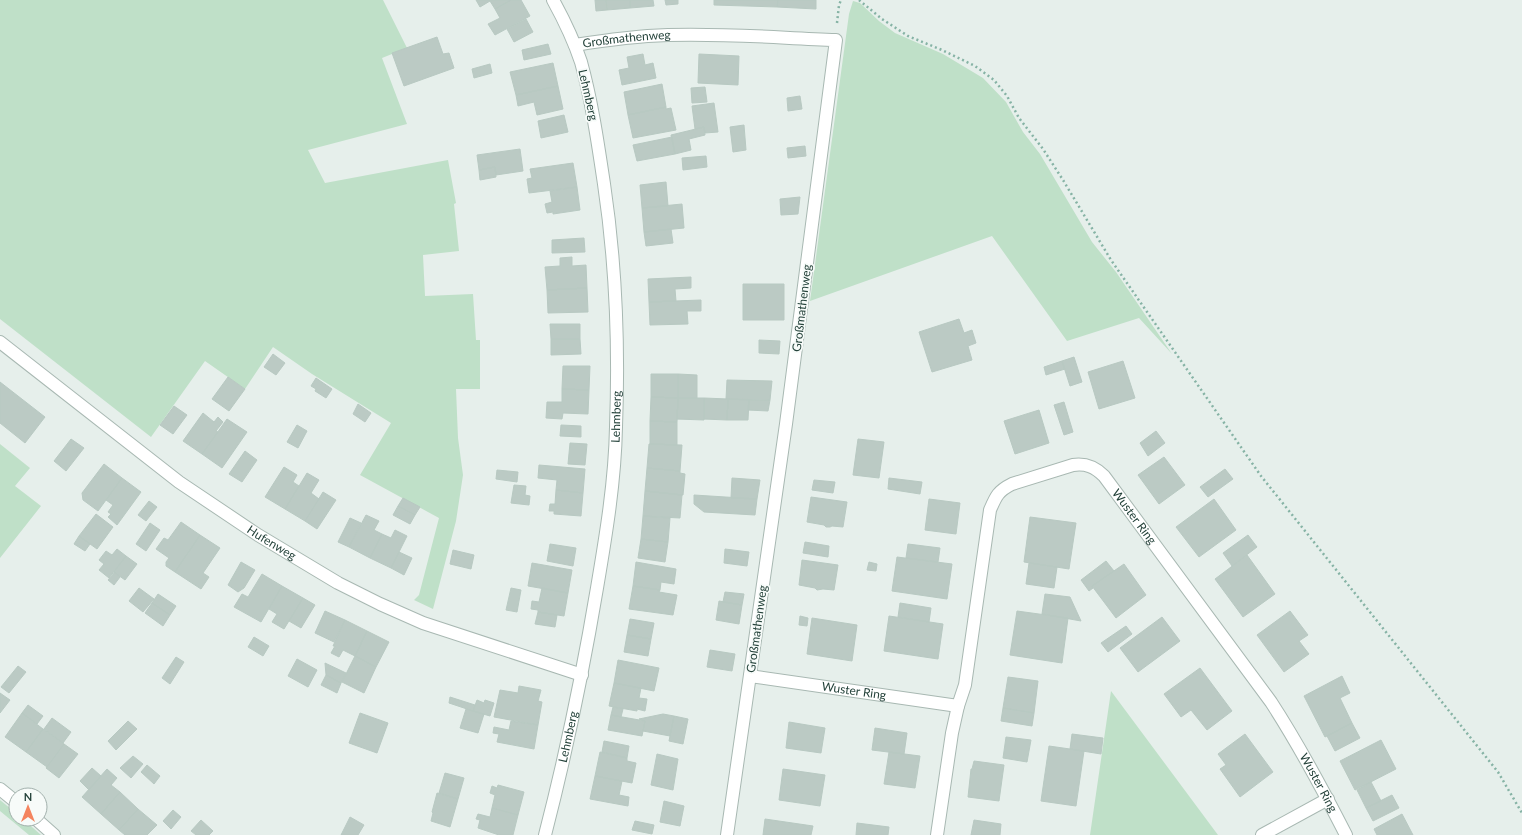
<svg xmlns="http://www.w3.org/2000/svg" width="1522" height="835" viewBox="0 0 1522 835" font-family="Lato,sans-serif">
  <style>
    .green { fill: #bfe0c8 }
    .building { fill: #bbcac4; stroke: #b8c9c2 }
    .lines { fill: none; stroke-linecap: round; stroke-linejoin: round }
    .minor-casing { stroke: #a8b8b2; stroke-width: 14 }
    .path { stroke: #86b3a5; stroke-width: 2.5; stroke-dasharray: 2 3; stroke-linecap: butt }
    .minor { stroke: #fff; stroke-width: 12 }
    .labels { text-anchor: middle; stroke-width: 3.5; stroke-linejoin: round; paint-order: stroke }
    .street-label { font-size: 12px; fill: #24423a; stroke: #f7fbf9 }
  </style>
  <rect width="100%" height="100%" fill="#e6efeb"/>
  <path class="green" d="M0 0H383L407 48 382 58 407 124 308 150 325 183 448 160 456 203 454 204 459 251 423 255 425 296 473 294 476 340H480V389H456L458 438 463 475 456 521 433 609 414 600 419 595 439 518 360 475 391 423 312 374 273 347 245 389 205 361 151 437 0 319Z
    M853 1 860 3 879 21 895 33 943 54 983 78 1006 102 1023 132 1040 154 1092 242 1116 272 1172 354 1139 318 1067 341 992 236 810 301 849 14Z
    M0 444 30 468 15 486 41 506 0 558Z
    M1111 691 1218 835H1090Z
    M0 800 16 813V819H23L41 835H29L0 811Z"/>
  <path class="building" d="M476 0H511L495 9 490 1 480 7Z
    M511 0H521L530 16 495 35 488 24 500 18 495 9Z
    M595 0H606L607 10 596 11Z
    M606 0H630V8L607 10Z
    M630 0H653L654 6 630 8Z
    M665 0H678V4L666 5Z
    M714 0H778L777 7 714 5Z
    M778 0H816V9L777 7Z
    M526 19 533 32 514 42 507 29Z
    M437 37 443 54 449 53 454 68 404 86 392 53Z
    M548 44 551 54 524 60 522 50Z
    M643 54 645 65 653 63 656 78 622 85 619 70 629 68 627 57Z
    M699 54 739 56 738 85 698 83Z
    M553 63 558 86 516 95 510 72Z
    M490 64 492 73 474 78 472 69Z
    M662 84 666 107 628 115 624 92Z
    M558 86 563 109 537 115 534 102 518 106 516 95Z
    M705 87 707 102 692 103 691 88Z
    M800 96 802 109 788 111 787 98Z
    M714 103 718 132 705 133 704 127 695 129 692 106Z
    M666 107V109L671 108 676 130 633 138 628 115Z
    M564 115 568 132 541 138 538 121Z
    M744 125 746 150 733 152 730 127Z
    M704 127 705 135 689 139 691 150 675 154 671 135Z
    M672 137 675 154 637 161 633 145Z
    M805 146 806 156 788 158 787 148Z
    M520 149 523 171 496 175 495 167 479 170 477 155Z
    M706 156 707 167 683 170 682 158Z
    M573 163 577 187 529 193 527 179 532 178 530 169Z
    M495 167 496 177 480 180 479 170Z
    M666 182 668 206 642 208 640 185Z
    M577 187 580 210 553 214V212L547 213 545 204 552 202 550 191Z
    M800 197 798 214 781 215 780 199Z
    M682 204 684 228 644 232 642 208Z
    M671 229 673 243 646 246 644 232Z
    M584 238 585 252 552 253V240Z
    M572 257V266L586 265 587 288 547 290 545 267 560 266V258Z
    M691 277V288L675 289 676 301 649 302 648 279Z
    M743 284H784V320H743Z
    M587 288 588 312 548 313 547 290Z
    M701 300V311H687L688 324 650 325 649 302Z
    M959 319 964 333 972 330 976 343 968 346 972 360 932 372 919 332Z
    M550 324H580V339H551Z
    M551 339H580L581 354 551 355Z
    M759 340 780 341 779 354 759 353Z
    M273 354 285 363 276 375 264 367Z
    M1074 357 1082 382 1070 386 1062 361Z
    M1062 361 1065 369 1046 375 1044 367Z
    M1123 361 1135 398 1099 409 1088 372Z
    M563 366H590L589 390 562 389Z
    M651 374H678V398L651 397Z
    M678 374 697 375V398H678Z
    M228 377 245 389 229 411 212 399Z
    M316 378 332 389 326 398 315 391 316 389 311 386Z
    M727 380 772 381 770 400 726 399Z
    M0 382 45 417 25 443 0 423Z
    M562 389 589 390 588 414 563 413 562 419 546 418 547 402H562Z
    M651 397 678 398 677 422 650 421Z
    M678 398H704V420L677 419Z
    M704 398 728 399 727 420 704 419Z
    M728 399 749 400 748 420H727Z
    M749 400H770L768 411 748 410Z
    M1064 402 1073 432 1064 435 1054 405Z
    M358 404 371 413 365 422 353 414Z
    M174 406 187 415 173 434 160 425Z
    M1039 410 1049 443 1015 454 1004 421Z
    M203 413 214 422 218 417 223 422 216 431 218 432 202 454 183 441Z
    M227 419 247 432 222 468 202 454Z
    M650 421 677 422V445L650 444Z
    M297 425 307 431 298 448 287 442Z
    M561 425 581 426V437L560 436Z
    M1156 431 1165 443 1148 456 1140 443Z
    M71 439 84 448 66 471 54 461Z
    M858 439 884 442 879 478 853 475Z
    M570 443 587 444 585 465 568 464Z
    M649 444 682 445 680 471 647 468Z
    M245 451 257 460 242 482 229 474Z
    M1164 457 1185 485 1159 504 1138 475Z
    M104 464 122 478 98 511 83 500 82 493Z
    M539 465 585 469 583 493 556 490 557 480 538 478Z
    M284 467 297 475 293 482 299 486 285 509 265 497Z
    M647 468 680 471V473L685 474 683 495 645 491Z
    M1225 469 1233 479 1208 497 1200 487Z
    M497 470 518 472 517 482 496 479Z
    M307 473 319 480 311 493 319 499 305 521 285 509Z
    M122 478 141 492 117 525 108 517 111 514 108 512 113 505 106 500Z
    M732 478 760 480 757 499 731 498Z
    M889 478 922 482 920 494 888 489Z
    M814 480 835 482 833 493 812 490Z
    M514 485 526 486 525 495 530 496 529 505 511 503Z
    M556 490 583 493 581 516 554 514V511H549L550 504H555Z
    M645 491 682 495 680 518 643 516Z
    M323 492 336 500 317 529 305 521Z
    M694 495 757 499 755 515 704 512 694 504Z
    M811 497 847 502 843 527 832 526 830 527H826L824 525 807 522Z
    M403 498 420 507 415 515 398 506Z
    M929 499 960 503 956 534 925 530Z
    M1214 499 1236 530 1199 557 1176 527Z
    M149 501 157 507 146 521 138 515Z
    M398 506 415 515 410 524 393 515Z
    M96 514 113 527 97 549 79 536Z
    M366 515 379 521 374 530 382 534 370 558 349 547Z
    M643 516 670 518 668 542 641 539Z
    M1030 517 1076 523 1069 569 1024 562Z
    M350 518 361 523 349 547 338 542Z
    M181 522 200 535 175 572 166 566V562L169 558 156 549 164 538 168 540Z
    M150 523 160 530 146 551 136 544Z
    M395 530 407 536 391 568 370 558 382 534 391 538Z
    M200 535 220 548 203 573 209 577 201 589 175 572Z
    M1248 535 1257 547 1232 566 1223 553Z
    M79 536 90 544 85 551 74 544Z
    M641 539 668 542 665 562 638 558Z
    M805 542 829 546 828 557 803 553Z
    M550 544 576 548 573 566 547 561Z
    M908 544 940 548 938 562 906 558Z
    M117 549 126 556 109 578 99 570 104 564 99 560 106 551 112 555Z
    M725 549 749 552 747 566 724 563Z
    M453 550 474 555 471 569 450 564Z
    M399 552 412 558 404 575 391 568Z
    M1247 555 1275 594 1243 617 1215 579Z
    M126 556 137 564 125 580 114 572Z
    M897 557 952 564 947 599 892 591Z
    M802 560 838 565 834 590 823 589 817 590 815 588 799 585Z
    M1106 561 1114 571 1092 586 1093 588 1089 591 1081 580Z
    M241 562 255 570 244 588 238 592 228 585Z
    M636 562 676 569 674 584 661 582 660 590 633 586Z
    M869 562 877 564 876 571 867 570Z
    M532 563 572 570 568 593 528 586Z
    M1029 563 1057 567 1054 588 1026 584Z
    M1124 564 1146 595 1116 618 1092 586Z
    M115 572 120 577 114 585 108 580Z
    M262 574 282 586 261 622 234 607 242 594 248 597Z
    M282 586 303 598 284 629 272 622 277 614 269 609Z
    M633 586 660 590 659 592 677 595 673 615 629 609Z
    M139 588 154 599 143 612 129 601Z
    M511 588 521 590 517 612 506 610Z
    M542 588 568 593 564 616 538 612V610L531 609 532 601 539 602Z
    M725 592 744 594 742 605 723 602Z
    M158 594 176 606 170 615 152 603Z
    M1045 594 1070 597 1081 621 1042 614Z
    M303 598 315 605 301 628 289 621Z
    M719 601 742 605 739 624 716 620Z
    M152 603 170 615 163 626 145 613Z
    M900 603 931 608 929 622 898 617Z
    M325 611 345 620 334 642 315 633Z
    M1017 611 1068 618 1062 663 1010 655Z
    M1290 611 1308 635 1299 641 1309 654 1284 672 1257 635Z
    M538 612 557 615 555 627 535 624Z
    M800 616 808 618 807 626 799 625Z
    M889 616 943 624 938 659 884 651Z
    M1162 617 1180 641 1138 672 1120 648Z
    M812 618 857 625 852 661 807 654Z
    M630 619 654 623 651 639 627 635Z
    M345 620 367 631 355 656 343 650 339 657 331 653 335 646H333Z
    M1126 626 1132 634 1108 652 1101 643Z
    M367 631 389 642 376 667 355 656Z
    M627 635 651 639 648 656 624 652Z
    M254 637 269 646 263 656 248 647Z
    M710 650 735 654 732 671 707 667Z
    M355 656 376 667 364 693 342 682Z
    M176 657 184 662 170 684 162 678Z
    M297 659 317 670 308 687 288 676Z
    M618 660 659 668 654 691 614 683Z
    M325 663 346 673 341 683 326 675Z
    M18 666 26 672 9 693 1 687Z
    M1200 668 1232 711 1207 730 1191 710 1181 717 1164 694Z
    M326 675 341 683 337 693 321 685Z
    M1342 676 1350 693 1340 698 1352 723 1325 737 1304 696Z
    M1008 677 1038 681 1034 713 1003 708Z
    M614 683 641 688 639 698 647 699 645 711 637 709V711L609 706Z
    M519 686 541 690 538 701 542 702 538 725 494 717 500 690 518 693Z
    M0 693 10 700 0 713Z
    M450 697 475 705 473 711 449 703Z
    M477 700 484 703 485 700 494 703 490 716 473 711Z
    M28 705 43 716 37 724 22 713Z
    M613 707 623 709 621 717 611 715Z
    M1003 708 1034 713 1032 726 1001 721Z
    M466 709 484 714 478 733 460 728Z
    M22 713 43 729 26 752 5 737Z
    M360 713 388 723 377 753 349 743Z
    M663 714 674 716 670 736 643 731 645 721 639 719Z
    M611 715 645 721 642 736 608 730Z
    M674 716 688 719 683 744 669 741Z
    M52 718 71 732 63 743 44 729Z
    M128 721 137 729 116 750 108 741Z
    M511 721 538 725 534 749 497 742 499 734 493 733 494 727 509 730Z
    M789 722 825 728 821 753 786 748Z
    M1352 723 1360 738 1335 751 1327 736Z
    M875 728 907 733 904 754 872 750Z
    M43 729 64 744 47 767 26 752Z
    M1072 734 1103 738 1101 754 1070 749Z
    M1245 734 1273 772 1240 797 1220 769 1226 765 1218 754Z
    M1006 737 1031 740 1027 762 1003 758Z
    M1381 740 1396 769 1355 790 1340 761Z
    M604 741 629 746 627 758 602 752Z
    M64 744 78 754 59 778 46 768Z
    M1049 746 1084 751 1076 806 1041 801Z
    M600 752 627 758V761L636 763 632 783 595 776Z
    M889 752 920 756 915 788 884 784Z
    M657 754 678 759 673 790 651 785Z
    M133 756 143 764 131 778 120 768Z
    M974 761 1004 765 999 801 968 797 971 769H972Z
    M147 765 160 776 154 784 141 772Z
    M92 768 101 776 89 790 80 781Z
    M107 769 117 778 111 785 120 792 101 814 82 797Z
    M783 769 825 775 820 806 779 800Z
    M445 773 464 778 458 799 439 793Z
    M595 776 622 781 619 795 629 797 628 806 590 799Z
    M1371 782 1381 801 1366 808 1357 790Z
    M498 785 524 792 518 815 492 808 495 795 490 793 492 786 497 788Z
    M120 792 138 809 119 830 101 814Z
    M437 793 458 799 450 827 431 821 433 813 432 812Z
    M1392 795 1399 808 1373 821 1366 808Z
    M664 801 684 806 680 826 660 822Z
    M492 808 518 815 513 835H499L478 828 480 820 476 819 478 814 490 817Z
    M138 809 157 825 147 835H125L119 830Z
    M173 810 181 817 171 829 163 821Z
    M1402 814 1413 835H1377L1374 829Z
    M350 817 364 825 358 835H341Z
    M765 819 813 826 811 835H763Z
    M201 820 213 831 209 835H196L191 831Z
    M974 820 1001 824 1000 835H971Z
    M635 821 654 825 652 834 632 830Z
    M857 823 889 827 888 835H856Z"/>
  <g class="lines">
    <g class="minor-casing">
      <g id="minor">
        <path id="s1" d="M575 45C606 40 637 36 668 35 724 33 780 38 836 40L786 424 727 835"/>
        <path id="s2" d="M0 342 179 482 258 535 338 583 380 604 423 623 582 675"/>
        <path id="s3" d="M750 676 958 706 965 685 990 510C996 496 998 491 1012 484L1073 465C1086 463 1095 467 1104 476L1271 702C1299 745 1323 790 1346 835"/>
        <path d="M0 789 16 802"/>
        <path d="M36 819 54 835"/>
        <path id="s4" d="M545 835C566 754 583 671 597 588 606 535 615 481 616 427 619 346 616 264 604 184 598 144 592 102 581 62 574 41 564 20 553 0"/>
        <path d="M937 835 952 733 958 706"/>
        <path d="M1262 835 1328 799"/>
      </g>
    </g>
    <path class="path" d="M859 0 882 19 908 36 942 50 975 66 994 80 1007 96 1019 118 1043 149 1063 180 1111 260 1261 476 1498 772 1522 813
      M837 23 839 5 841 0"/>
    <use href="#minor" class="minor"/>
  </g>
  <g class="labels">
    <g class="street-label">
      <text dy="4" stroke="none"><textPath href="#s1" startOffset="52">Großmathenweg</textPath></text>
      <text transform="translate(588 95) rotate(77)" y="4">Lehmberg</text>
      <text transform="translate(802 308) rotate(-83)" y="4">Großmathenweg</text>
      <text dy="4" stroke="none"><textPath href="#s4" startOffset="425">Lehmberg</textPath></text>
      <text dy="4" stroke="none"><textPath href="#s3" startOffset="593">Wuster Ring</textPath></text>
      <text dy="4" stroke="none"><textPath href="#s2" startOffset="338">Hufenweg</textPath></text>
      <text transform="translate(757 629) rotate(-82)" y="4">Großmathenweg</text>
      <text dy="4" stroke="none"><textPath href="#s3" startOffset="105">Wuster Ring</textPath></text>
      <text dy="4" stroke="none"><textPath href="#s4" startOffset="101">Lehmberg</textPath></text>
      <text dy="4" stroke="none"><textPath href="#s3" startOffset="917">Wuster Ring</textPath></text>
    </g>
  </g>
  <g transform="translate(28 807)"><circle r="19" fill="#f7fbf9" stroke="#a3b1ad"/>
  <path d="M0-3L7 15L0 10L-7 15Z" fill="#f4845f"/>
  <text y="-6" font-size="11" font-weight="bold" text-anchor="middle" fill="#24423a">N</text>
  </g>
</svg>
